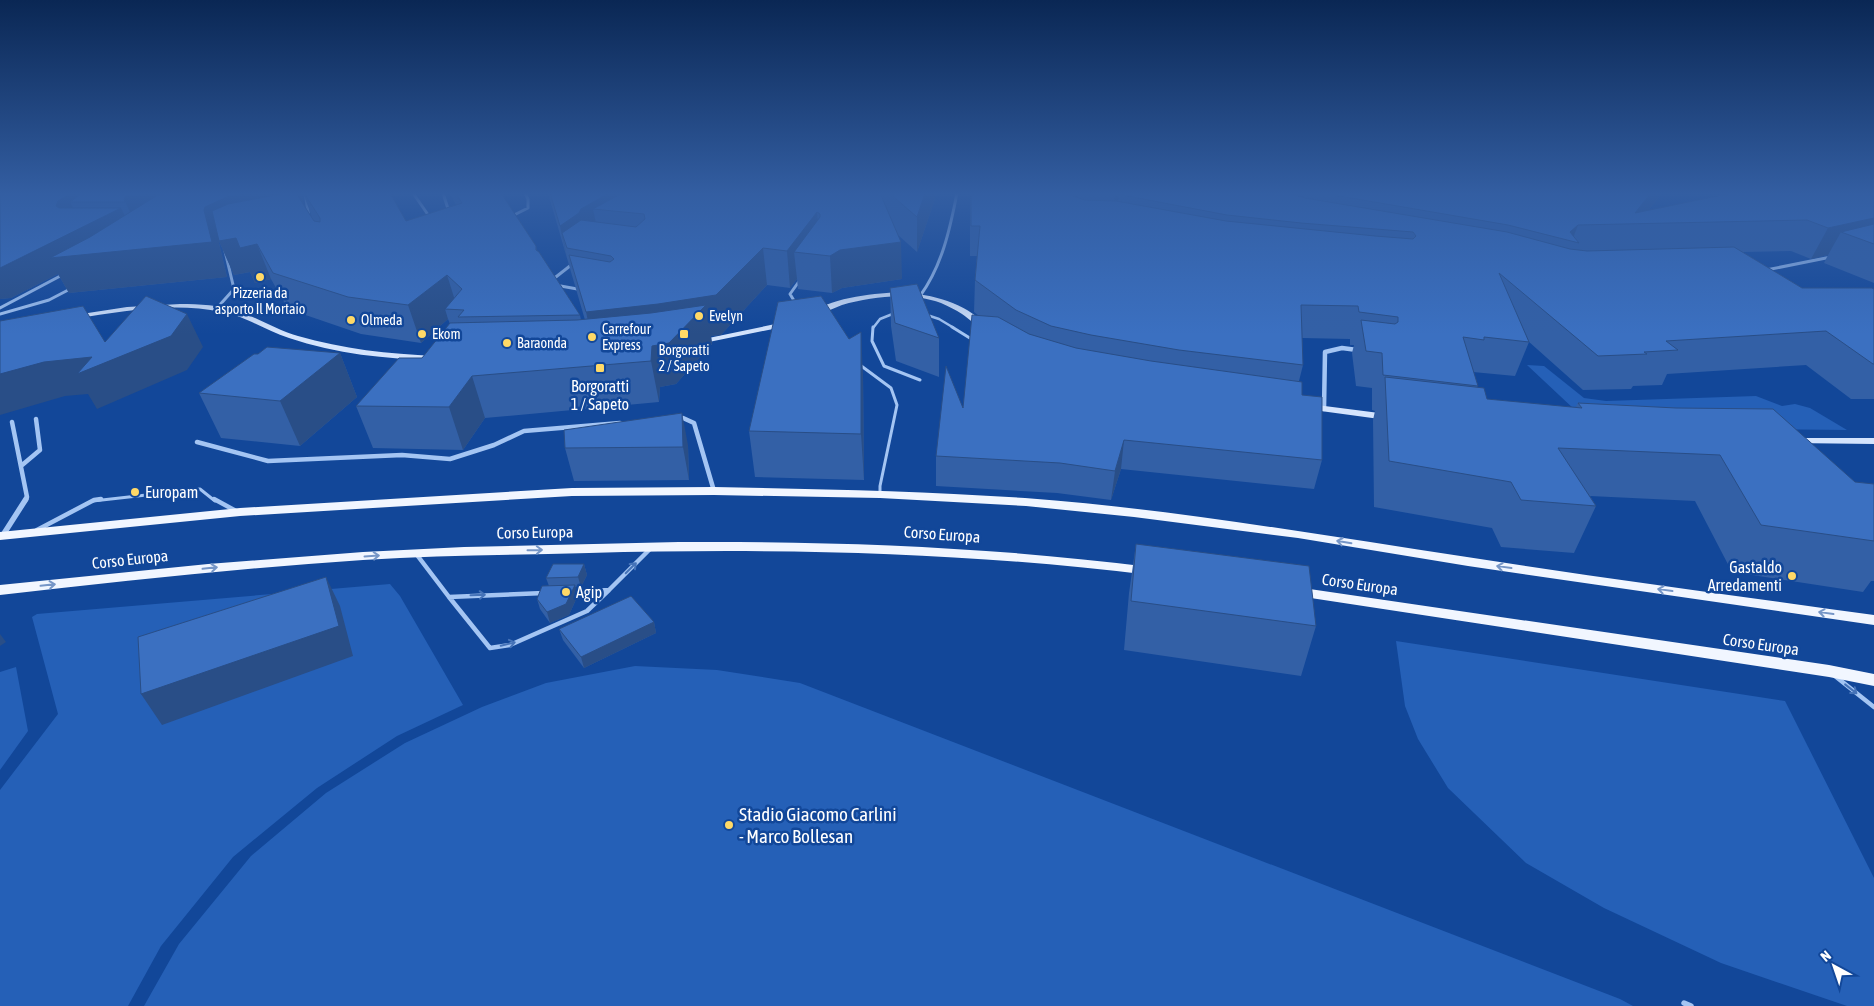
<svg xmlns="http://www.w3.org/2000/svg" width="1874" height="1006" viewBox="0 0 1874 1006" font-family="'Asap Condensed',sans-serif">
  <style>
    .green { fill: #2560b7 }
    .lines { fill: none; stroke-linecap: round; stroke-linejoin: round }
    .lane-far3 { stroke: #a4c5f3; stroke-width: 2.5 }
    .lane-far2 { stroke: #a4c5f3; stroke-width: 3 }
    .lane-far1 { stroke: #a4c5f3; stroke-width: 4.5 }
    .lane { stroke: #a4c5f3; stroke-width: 5.5 }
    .street-far2 { stroke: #a4c5f3; stroke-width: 3 }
    .street-far1 { stroke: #a4c5f3; stroke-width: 4.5 }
    .street { stroke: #a4c5f3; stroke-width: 5.5 }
    .secondary { fill: #d4e4fd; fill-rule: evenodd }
    .primary { fill: #f1f6ff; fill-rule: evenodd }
    .wall { fill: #3360a6 }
    .shaded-wall { fill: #294e87 }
    .building { fill: #3b70c1; stroke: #294e87 }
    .oneway { stroke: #7696c7 }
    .oneway2 { stroke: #4573b8 }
    .poi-dot { fill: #ffd967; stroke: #124799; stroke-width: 2 }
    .labels { text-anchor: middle; stroke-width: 5; stroke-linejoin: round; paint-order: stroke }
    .far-poi-label { font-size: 14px; fill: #fff; stroke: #124799; text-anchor: start }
    .poi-label { font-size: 16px; fill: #fff; stroke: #124799; text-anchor: start }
    .street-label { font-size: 16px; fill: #fff; stroke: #124799 }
    .near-poi-label { font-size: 19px; fill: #fff; stroke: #124799; text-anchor: start }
  </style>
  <rect width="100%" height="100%" fill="#124799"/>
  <path class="green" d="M1527 365 1544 366 1584 398 1606 401 1756 396 1782 406 1795 404 1810 408 1847 430 1651 428 1591 425Z
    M390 584 400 596 463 705 397 736 317 788 233 857 161 946 128 1006H0V790L58 714 32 617 37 614Z
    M1396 641 1785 701 1874 878V1006H1847L1721 963 1604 908 1526 863 1448 788 1418 739 1405 706Z
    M635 666 717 670 800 683 1620 999 1633 1006H144L179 944 251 856 326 793 405 743 482 707 546 683Z
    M16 667 28 731 0 770V672Z"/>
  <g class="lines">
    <path class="lane-far3" d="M927 315 939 319 954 328
      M873 328 880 319 895 313"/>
    <path class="lane-far2" d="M873 327 872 341 884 366 920 380
      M952 327 973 340
      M860 365 891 388 897 405 880 486V494
      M93 501 200 489 215 501"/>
    <path class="lane-far1" d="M214 499 236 511
      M37 530 94 500 101 499
      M417 555 449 597 544 593
      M574 592 609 590 650 549
      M449 597 490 648 510 645 587 611 609 590
      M1835 676 1874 707"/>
    <path class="lane" d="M1684 1003 1691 1006"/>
    <path class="street-far2" d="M305 193 309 217
      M413 193 431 219
      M443 193 449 212
      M510 217 528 208V199L525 193
      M1766 270 1831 257
      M552 280 575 262
      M555 285 583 290
      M920 296C942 266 950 229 957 193
      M796 304 790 294 800 280
      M0 308 64 274
      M217 308 234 289 225 251
      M0 314 49 300 72 288"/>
    <path class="street-far1" d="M1324 409 1325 352 1342 348 1357 350
      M676 419 683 418 694 423 714 491
      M12 422 27 497 25 501
      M197 442 268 461 402 455 450 459 494 445 524 431 620 423
      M21 466 40 450 36 419"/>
    <path class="street" d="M3 535 26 499"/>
    <path class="secondary" d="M902 292C933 295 964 302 986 325L985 327C976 328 969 318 962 314 956 310 948 306 941 303 910 292 874 296 842 305 834 308 826 312 817 314L813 312C833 297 878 293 902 292Z
      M180 304C200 304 219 305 238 311 258 318 277 330 298 336 343 349 389 354 435 356L439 358 435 360C386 359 336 354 289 338 266 331 246 316 222 312 174 302 122 311 75 319L71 317 75 315 127 307Z
      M785 322H788V326L699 344 695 342 699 340Z
      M1309 404 1387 414 1391 417 1387 420 1306 409 1305 407Z
      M1795 438H1874V444L1792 443 1790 441Z"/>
    <path class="primary" d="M714 487C818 489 921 491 1025 498 1173 509 1320 535 1467 557 1602 578 1738 596 1874 615V625L1468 566 1298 538 1134 517 1026 506 880 498 714 495 572 496 240 516 0 540V532L240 508 572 488Z
      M679 542C837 541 993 547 1150 567L1155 568 1157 571 1155 574 1150 575C963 552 777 548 589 553 514 555 439 555 363 560 242 568 121 581 0 595V585L208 564 363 552 464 547Z
      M1296 587 1829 665 1874 674V686L1829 677 1291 595 1289 592 1291 589Z"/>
  </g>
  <path class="wall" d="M0 193H302L303 204 312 217 303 193H410L392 196 406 221 456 205 450 193H501L536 246 537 251 580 315 581 320H585L548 193H937L917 252 898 235 902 279 842 288 832 293 798 289 797 279 790 288 767 285 721 335 711 336 712 344 676 384 660 387 659 402 485 418 463 450 373 448 356 406 422 358 450 324 448 319 421 343 361 334 288 309 271 279 255 283 250 272 234 275 219 241V243L227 277 69 293 58 274 11 298 0 299Z
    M970 193H1265L1270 194V193H1662L1648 211 1874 193V283L1824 263 1828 255 1811 259 1791 251 1742 252 1802 288 1874 289V399H1851L1806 365 1667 374 1662 385 1633 386 1631 389 1583 390 1528 341 1529 342 1515 376 1473 372 1478 386 1477 387 1487 399 1575 408 1578 403 1855 482 1874 484V581H1871L1863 592 1732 572 1695 501 1590 496 1596 506 1574 553 1501 547 1492 528 1374 507 1373 420 1375 411 1372 410V388L1356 386 1352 353 1354 345H1350V339L1302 338 1303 365 1299 381 1302 395 1322 460 1314 489 1121 469 1111 500 1057 493 936 486V456L963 408 979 316 974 312 975 280 977 256H970Z
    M890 288 939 338V377L896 361 891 326Z
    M340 353 357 397 300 446 221 438 199 393Z
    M863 374 864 480 755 477 749 431Z
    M688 445 689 480 574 481 565 448Z
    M1136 544 1316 626 1301 676 1124 650 1129 593Z
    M584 564 587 575 581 587H575L578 595 569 615 550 623 540 609 537 599 549 586 546 578Z
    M654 622 656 633 584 668 563 640 559 629Z"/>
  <path class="shaded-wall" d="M71 193H118L70 202 80 221 56 206 58 201Z
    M158 193H197L137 228 124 199 126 196Z
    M249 193H302L305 217 236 238 257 244 271 279 255 283 250 272 234 275 219 241V243L227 277 69 293 58 274 11 298 0 299V268L121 208 134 234 204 210 205 207 227 197Z
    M384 193H410L385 198Z
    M609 193H663L593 209 599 237 562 233 568 263 560 226 581 209Z
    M925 193H937L917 252V217Z
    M1115 193H1119L1117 214 1111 223Z
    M1651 193H1662L1638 224 1635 213Z
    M817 212 820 248 794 252 797 279 790 288 787 251Z
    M1874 218V244L1841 232 1828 255 1811 259 1828 228Z
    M1578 225 1572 241 1570 232Z
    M901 242 902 279 842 288 832 293 830 256 840 250Z
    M763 248 767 285 721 335 711 336 712 344 676 384 660 387 659 402 651 361 595 352 586 312Z
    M447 275 458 310 445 309 448 319 421 343 408 305Z
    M187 314 203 347 187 370 97 409 88 394 65 396 0 415V374L44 362Z
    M861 332 863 374 864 480 861 434Z
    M340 353 357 397 300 446 280 401Z
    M472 376 485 418 463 450 449 407Z
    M682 413 688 445 689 480 683 447Z
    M1124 440 1121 469 1111 500 1115 471Z
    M584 564 587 575 581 587 578 577Z
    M326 577 340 606 353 656 162 725 141 694Z
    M575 585 578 595 569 615 550 623 547 612Z
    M654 622 656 633 584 668 581 657Z
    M0 634 6 642 0 646Z"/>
  <path class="building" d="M0 193H71L58 201 56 206 59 208H121L0 268Z
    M82 193H158L126 196 124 199 125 202H70Z
    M161 193H249L227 197 205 207 204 210 212 242 50 258 90 237Z
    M286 193H296L314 221 320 222V218L304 193H390L406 221 462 203 457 195 477 193H501L536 246V250L539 252 580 315 458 317 464 310 445 309 462 289 447 275 408 305 348 297 273 273 257 244 240 248 236 238 219 241 212 211 228 204Z
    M550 193H609L581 209 579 213 560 226Z
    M622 193H880L901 242 840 250 830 256 794 252 820 217V214L817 212 787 251 763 248 716 295 658 304 586 312 569 255 610 262 614 259 611 256 567 248 562 233 581 220 636 227 645 219 644 214 593 209Z
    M889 193H925L917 217Z
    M971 193H1066L1084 200 1116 201 1226 221 1375 236 1413 239 1416 236 1413 232 1301 223 1227 215 1122 195 1123 193H1265L1270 194V193H1288L1305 198 1507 232 1570 249 1587 251 1734 247 1802 288H1872L1874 289V364H1873L1826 331 1666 341 1678 350 1644 352 1647 354 1598 356 1499 273 1529 342 1484 337V340L1463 337 1478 386 1383 375 1382 353 1366 351 1361 320 1395 324 1398 322V317L1359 312 1358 306 1301 305 1303 365 1179 350 1091 335 1051 326 1016 310 975 280 980 226H971Z
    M1089 193H1115L1114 194H1093Z
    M1322 193H1651L1635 213 1732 193H1874V218L1828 228 1807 220 1578 225 1570 232 1579 243 1508 225Z
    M1874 224V244L1841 232Z
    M917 284 939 338 895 323 890 288Z
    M146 296 187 314 171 336 77 374 92 357 44 362 0 374V321L83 306 105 342Z
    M821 296 849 339 861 332V434L749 431 778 302Z
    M706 305 669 343 652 346 651 361 472 376 449 407 356 406 399 358H422L450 323 577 320 651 313Z
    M972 315 998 317 1029 334 1076 348 1151 361 1302 382V395L1322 397V460L1124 440 1115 471 1060 463 936 456 946 366 963 408Z
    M267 347 340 353 280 401 199 393 254 354H258Z
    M1385 377 1484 388 1487 399 1582 408 1578 403 1676 408 1773 409 1855 482 1874 484V541L1761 525 1720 455 1558 448 1596 506 1521 500 1511 482 1389 461Z
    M682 413 683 447 565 448 564 430Z
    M1136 544 1309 566 1316 626 1131 601Z
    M553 564H584L578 577 546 578Z
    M326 577 339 626 141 694 138 637Z
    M575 585 566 604 547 612 537 599 542 586Z
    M631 596 654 622 581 657 559 629Z"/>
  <defs><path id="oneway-shaft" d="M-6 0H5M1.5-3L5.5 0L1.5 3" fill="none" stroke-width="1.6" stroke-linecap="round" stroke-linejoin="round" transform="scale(1.25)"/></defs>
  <g class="oneway">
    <use href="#oneway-shaft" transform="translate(1344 542) rotate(-171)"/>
    <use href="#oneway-shaft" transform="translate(535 550) rotate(-1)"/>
    <use href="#oneway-shaft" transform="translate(372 556) rotate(-4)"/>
    <use href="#oneway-shaft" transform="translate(1504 567) rotate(-172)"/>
    <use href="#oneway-shaft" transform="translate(210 568) rotate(-6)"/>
    <use href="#oneway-shaft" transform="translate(48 585) rotate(-6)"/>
    <use href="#oneway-shaft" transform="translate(1665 590) rotate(-172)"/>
    <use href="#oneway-shaft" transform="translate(1826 613) rotate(-172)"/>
  </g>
  <g class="oneway2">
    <use href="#oneway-shaft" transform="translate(631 568) rotate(-45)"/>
    <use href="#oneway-shaft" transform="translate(478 595) rotate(-2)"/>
    <use href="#oneway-shaft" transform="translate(508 644) rotate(-14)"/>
    <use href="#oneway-shaft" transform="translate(1851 689) rotate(38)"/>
  </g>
  <linearGradient id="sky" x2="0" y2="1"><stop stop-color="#0a2754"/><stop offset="0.58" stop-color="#335ea2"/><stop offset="1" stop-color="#335ea2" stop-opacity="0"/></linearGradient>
  <rect width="1874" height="334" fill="url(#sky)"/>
  <g class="poi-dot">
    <circle cx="260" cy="277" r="5"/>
    <circle cx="699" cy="316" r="5"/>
    <circle cx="351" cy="320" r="5"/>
    <circle cx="422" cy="334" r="5"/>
    <rect x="679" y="329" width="10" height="10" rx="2.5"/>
    <circle cx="592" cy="337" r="5"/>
    <circle cx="507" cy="343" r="5"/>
    <rect x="595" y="363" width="10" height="10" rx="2.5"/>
    <circle cx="135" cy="492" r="5"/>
    <circle cx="1792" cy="576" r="5"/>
    <circle cx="566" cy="592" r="5"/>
    <circle cx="729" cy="825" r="5"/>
  </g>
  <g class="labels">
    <g class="far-poi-label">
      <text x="260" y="298" text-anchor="middle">Pizzeria da<tspan x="260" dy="16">asporto Il Mortaio</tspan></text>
      <text x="709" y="321">Evelyn</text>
      <text x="361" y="325">Olmeda</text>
      <text x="602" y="334">Carrefour<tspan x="602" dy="16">Express</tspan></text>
      <text x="432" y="339">Ekom</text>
      <text x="517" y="348">Baraonda</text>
      <text x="684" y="355" text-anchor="middle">Borgoratti<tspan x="684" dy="16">2 / Sapeto</tspan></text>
    </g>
    <g class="poi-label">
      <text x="600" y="392" text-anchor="middle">Borgoratti<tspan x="600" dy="18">1 / Sapeto</tspan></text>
      <text x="145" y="498">Europam</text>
      <text x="1782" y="573" text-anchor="end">Gastaldo<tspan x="1782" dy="18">Arredamenti</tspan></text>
      <text x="576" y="598">Agip</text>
    </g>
    <g class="street-label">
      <text transform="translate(535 532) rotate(-1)" y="6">Corso Europa</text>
      <text transform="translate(942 534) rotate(4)" y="6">Corso Europa</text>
      <text transform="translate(130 559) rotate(-6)" y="6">Corso Europa</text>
      <text transform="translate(1360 584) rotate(8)" y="6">Corso Europa</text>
      <text transform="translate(1761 644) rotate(8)" y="6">Corso Europa</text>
    </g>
    <g class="near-poi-label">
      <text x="739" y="821">Stadio Giacomo Carlini<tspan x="739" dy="22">- Marco Bollesan</tspan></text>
    </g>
  </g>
  <g transform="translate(1834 966) rotate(320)" stroke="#124799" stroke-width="4" paint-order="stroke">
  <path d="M0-4L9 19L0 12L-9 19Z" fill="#ffffff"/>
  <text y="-8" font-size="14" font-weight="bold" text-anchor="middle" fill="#ffffff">N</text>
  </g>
</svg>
